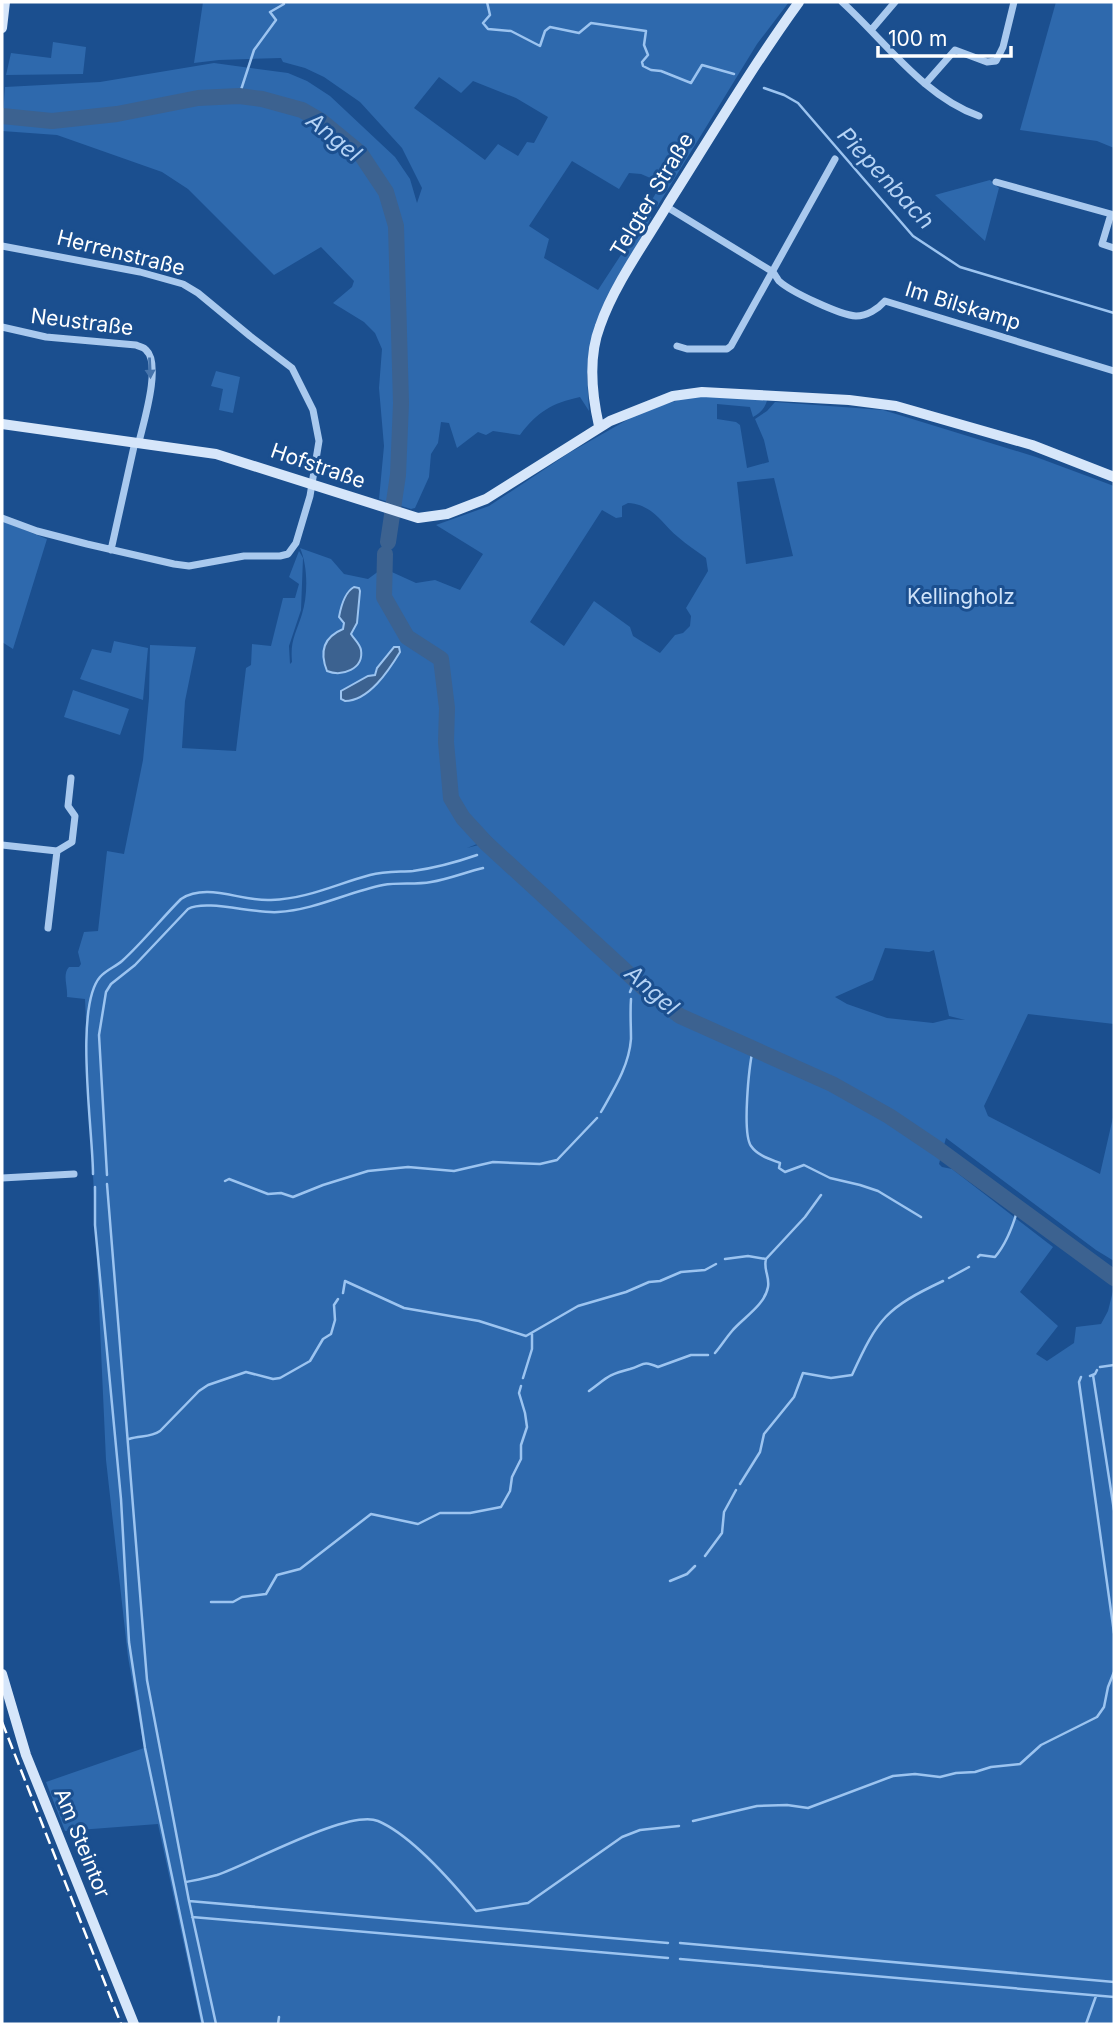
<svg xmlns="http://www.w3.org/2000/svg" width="1116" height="2026" viewBox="0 0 1116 2026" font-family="Inter,sans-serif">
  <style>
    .green { fill: #2e69ad; fill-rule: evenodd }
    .water { fill: #3c6290; stroke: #9cc4f0; stroke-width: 2 }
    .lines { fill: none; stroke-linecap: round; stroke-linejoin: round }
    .stream { stroke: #9cc4f0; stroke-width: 2.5 }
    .river { stroke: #3c6290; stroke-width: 16 }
    .street { stroke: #a9c9ee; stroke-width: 7 }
    .secondary { stroke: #d6e6fa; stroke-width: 10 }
    .rail { stroke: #fff; stroke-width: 2.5; stroke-dasharray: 12 5; stroke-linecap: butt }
    .oneway { fill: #4674ac }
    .labels { text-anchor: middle; stroke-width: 6; stroke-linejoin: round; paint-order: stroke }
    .street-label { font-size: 21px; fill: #fff; stroke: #1b4f8f }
    .park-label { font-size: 21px; fill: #cfe3fa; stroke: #1b4f8f }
    .water-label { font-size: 23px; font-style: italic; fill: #b5d3f5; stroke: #1b4f8f }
  </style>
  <rect width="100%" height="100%" fill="#1b4f8f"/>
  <path class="green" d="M203 2H789L757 44 657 207 650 203 662 183 641 174 629 173 619 189 572 161 529 226 549 239 544 258 598 290 647 215 651 217 622 277 587 375 589 411 580 397C552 403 537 412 520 435L493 431 486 435 478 432 457 448 449 423 441 422 438 443 431 454 429 477 415 508 411 509 379 499 384 446 379 388 382 349 375 333 364 322 333 303 352 287 354 281 321 247 274 275 188 189 162 172 57 135 2 131 5 87 100 82 214 63 288 73 307 81 330 96 395 157 410 179 417 203 422 188 402 148 360 102 324 77 305 68 283 62 281 58 219 60 194 63ZM439 77 461 93 473 81 516 98 548 117 534 143 527 142 518 156 498 144 485 160 414 108Z
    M1056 2H1114V148L1097 141 1020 130Z
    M53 42 86 47 83 74 6 75 11 53 51 58Z
    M990 180 999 188 985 241 935 195Z
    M216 371 240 377 233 413 219 410 223 389 211 386Z
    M768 395C767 406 762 412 753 417L750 407 717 404V419L736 422 740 425 747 468 769 462 764 440 755 419 767 411 775 402 883 410 1036 457 1114 486V1024L1028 1014 984 1106 988 1116 1100 1174 1114 1113V1261L1096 1250 946 1138 939 1164 942 1167 952 1169 1053 1247 1020 1292 1058 1326 1036 1354 1047 1361 1074 1343 1076 1327 1101 1324 1108 1311 1114 1287V2024H201L158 1824 65 1831 46 1782 144 1748 128 1657 106 1460 85 999 67 997C68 986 62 975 69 967H79L81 964 78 952 84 932 98 931 107 851 124 854 143 760 149 698 150 645 196 647 185 701 182 748 236 751 246 668 251 665 252 644 271 646 283 598H295L299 584 289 577 299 551 303 558 301 610 289 646 290 664 292 662C290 640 296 634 302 614 308 595 308 566 300 548L331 559 344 574 368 579 383 568 416 583 435 580 460 590 483 554 436 525 489 506 569 453 641 412 691 396ZM774 478 793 556 746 564 737 482ZM628 503C654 505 661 523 678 537 687 545 697 551 706 558L708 571 686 608 691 616 690 626 683 633 675 635 660 653 633 636 630 627 594 601 564 646 530 622 602 510 616 518 622 517V506ZM347 594 355 627 352 630V637L330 673C325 667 325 664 325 656 324 640 329 635 343 628L344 623 339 616ZM396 646C387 677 378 684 352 701L368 676 375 675 377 668ZM447 660C455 708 440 765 464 809 471 822 488 832 497 844L486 843 467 848 482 842 463 823 448 799 439 663ZM885 948 929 952 934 950 949 1016 965 1020 949 1019 933 1023 887 1018 847 1004 835 997 873 980Z
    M2 521 47 539 13 649 2 642Z
    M114 641 148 648 143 700 80 679 92 649 111 653Z
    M73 690 129 709 120 735 64 717Z"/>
  <path class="water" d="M354 587 359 588 360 591 357 623 351 634C354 639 360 644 361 650 364 669 342 677 327 671 319 651 324 637 343 629L344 623 339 617C341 606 345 592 354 587Z
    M394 647H399L400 652C389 670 369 701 345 701L341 699V691L368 676 375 675 377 668Z"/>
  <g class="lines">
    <path class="stream" d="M487 2 490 15 483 23 488 29 511 31 540 46 545 31 550 27 579 33 591 23 646 31 644 45 648 55 642 62 643 66 651 70 661 71 691 83 702 65 734 74
      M764 88 784 95 798 103 913 236 960 267 1114 313
      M239 96 254 50 276 20 270 12 284 4 283 2
      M487 851 492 848
      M500 864 505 861
      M630 992 635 980
      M753 1049C749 1066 742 1133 751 1146 758 1156 770 1159 780 1163L779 1168 785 1172 804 1165 830 1178 860 1185 878 1191 921 1217
      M601 1112C614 1089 629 1066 631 1039 631 1026 630 1012 631 999
      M93 1174C93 1132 74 1007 100 977 106 970 115 967 122 961 143 942 161 919 181 899 207 882 242 902 271 900 307 899 336 884 370 875 384 871 399 872 413 871 434 868 457 862 477 855
      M107 1175 99 1035 106 992 111 984 135 965 188 909C206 899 254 914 278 912 315 910 348 892 383 885 399 882 415 885 431 882 449 879 466 872 483 868
      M225 1181 229 1179 268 1194 281 1193 293 1197 323 1185 368 1171 408 1167 454 1171 493 1162 540 1164 557 1160 597 1118
      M107 1184 147 1680 189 1901 216 2024
      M95 1187V1225L121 1499 129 1642 145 1748 203 2024
      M978 1257 980 1255 995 1257C1007 1243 1013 1226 1018 1208
      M725 1259 748 1256 766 1259 805 1217 821 1195
      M949 1278 969 1267
      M343 1293 345 1281 404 1308 479 1321 526 1336 578 1306 626 1292 649 1282 660 1281 681 1272 705 1270 716 1264
      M715 1353C721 1346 726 1338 732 1331 743 1318 765 1305 768 1287 770 1277 763 1269 766 1259
      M1100 1367 1114 1365
      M1093 1375 1114 1510
      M1090 1376 1095 1374 1097 1370
      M1081 1377 1079 1382 1114 1633
      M523 1378 532 1349V1334
      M589 1391C608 1377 607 1375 630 1369 644 1365 642 1360 658 1367L691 1355H708
      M129 1439C140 1435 150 1438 160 1431L199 1391 208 1385 246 1372 273 1379 280 1378 310 1361 323 1339 331 1334 335 1320 334 1305 338 1299
      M740 1484 760 1452 764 1434 794 1397 803 1373 831 1378 852 1375C878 1318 886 1308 943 1281
      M705 1556 722 1533 724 1512 736 1490
      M670 1581 687 1574 695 1566
      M211 1602H233L242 1597 266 1594 277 1575 300 1569 371 1514 418 1524 440 1513H470L501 1507 510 1491 512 1477 521 1459V1445L527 1427 525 1413 519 1393 521 1386
      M693 1821 757 1806 787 1805 808 1808 893 1776 915 1774 940 1777 956 1773 975 1772 991 1767 1020 1764 1041 1745 1097 1717 1104 1707 1108 1687 1114 1672
      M186 1882C196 1880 207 1878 217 1875 250 1864 348 1809 378 1821 411 1835 453 1883 476 1911L528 1903 622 1837 640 1830 679 1826
      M189 1901 668 1943
      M192 1917 668 1958
      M680 1943 1114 1982
      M680 1959 1114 1997
      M278 2024 279 2017
      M1086 2024 1096 1996"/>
    <path class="river" d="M2 116 52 121 117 114 198 98 239 96 262 99 302 110 321 121 360 153 386 192 396 226 401 403 398 475 388 542
      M385 554 384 597 407 637 441 659 447 708 446 742 451 798 463 818 486 843 645 989 680 1016 832 1084 889 1116 938 1149 1114 1278"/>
    <path class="street" d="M842 2C884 40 924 97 979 116
      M872 29 895 2
      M925 84 955 50 987 62 996 61 1003 47 1014 2
      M996 182 1111 214 1102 244 1114 248
      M667 207 773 272C774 273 778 280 779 281 791 292 840 315 856 316 867 316 878 309 885 301L1114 371
      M2 246 140 272 183 284 198 293 250 336 292 368 313 410 319 441 310 496 296 543 288 554 280 556H244L189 566 174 564 87 544 37 531 2 518
      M2 327 46 337 136 345C140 347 144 347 146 350 162 364 143 424 139 442
      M677 346 687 349H727L731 346 835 159
      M111 550 135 442
      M2 845 57 851 72 842 75 816 68 806 71 778
      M48 928 57 851
      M2 1178 74 1174"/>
    <path class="secondary" d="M2 28 5 2
      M2 424 216 454 418 518 447 514 486 499 610 421 673 396 702 392 849 400 896 406 1032 445 1114 477
      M599 426C592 395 588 357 600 326 614 285 646 241 668 204 711 136 752 67 799 2
      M2 1674 26 1755 134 2024"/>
    <path class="rail" d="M2 1722 121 2024"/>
  </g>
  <defs><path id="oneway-solid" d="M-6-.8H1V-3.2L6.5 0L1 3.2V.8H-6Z" transform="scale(1.75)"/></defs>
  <use class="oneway" href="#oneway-solid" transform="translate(150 368) rotate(87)"/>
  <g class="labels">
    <g class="street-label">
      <text transform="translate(652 195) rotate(-59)" y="7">Telgter Straße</text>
      <text transform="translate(121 253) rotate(14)" y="7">Herrenstraße</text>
      <text transform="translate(963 306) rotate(17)" y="7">Im Bilskamp</text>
      <text transform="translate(82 322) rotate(7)" y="7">Neustraße</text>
      <text transform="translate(318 466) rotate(19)" y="7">Hofstraße</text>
      <text transform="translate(82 1843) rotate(68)" y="7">Am Steintor</text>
    </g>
    <g class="park-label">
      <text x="961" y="604">Kellingholz</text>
    </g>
    <g class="water-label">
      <text transform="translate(334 137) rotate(39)" y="8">Angel</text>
      <text transform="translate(886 178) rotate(47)" y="8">Piepenbach</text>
      <text transform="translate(652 990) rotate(41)" y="8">Angel</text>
    </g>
  </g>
  <rect width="1116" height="2026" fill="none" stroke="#ffffff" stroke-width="7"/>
  <path d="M878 46v10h133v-10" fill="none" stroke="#ffffff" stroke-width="3.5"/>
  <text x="888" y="46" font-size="21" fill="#ffffff" stroke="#1b4f8f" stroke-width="5" paint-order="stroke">100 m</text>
</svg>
